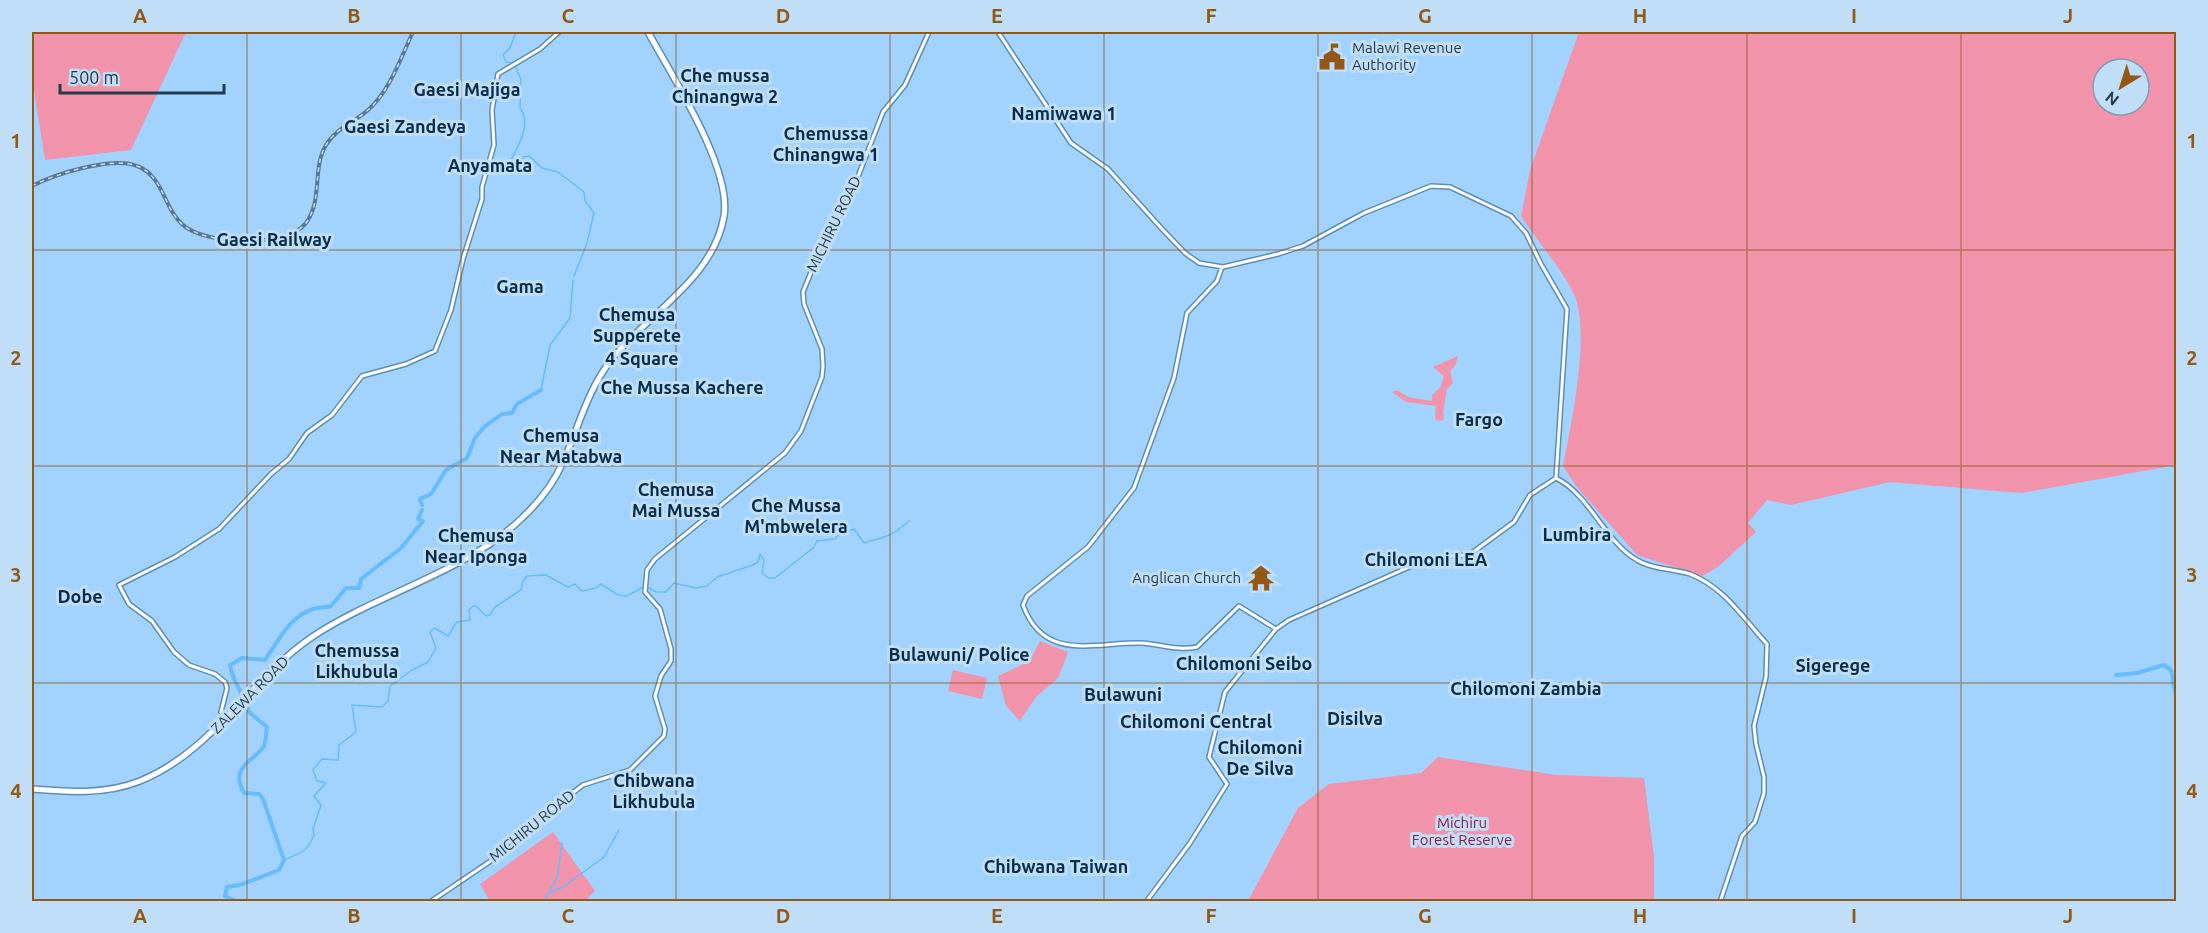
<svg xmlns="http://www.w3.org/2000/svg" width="2208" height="933" viewBox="0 0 2208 933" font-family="Ubuntu,sans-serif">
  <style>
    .green { fill: #f193ab; fill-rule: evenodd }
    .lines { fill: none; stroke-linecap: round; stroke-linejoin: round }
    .stream { stroke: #67bcfe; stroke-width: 1.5 }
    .river { stroke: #67bcfe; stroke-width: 4 }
    .minor-casing { stroke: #5e8eb5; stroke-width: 6 }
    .highway-casing { stroke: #5e8eb5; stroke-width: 8 }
    .minor { stroke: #fff; stroke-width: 3 }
    .highway { stroke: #fff; stroke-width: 5 }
    .rail-casing { stroke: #587893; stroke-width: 4 }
    .rail { stroke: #c0def8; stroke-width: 1.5; stroke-dasharray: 4.5; stroke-linecap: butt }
    .grid { fill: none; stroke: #925815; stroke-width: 1.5; stroke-opacity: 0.55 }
    .labels { text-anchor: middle; stroke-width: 6; stroke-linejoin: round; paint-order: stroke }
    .poi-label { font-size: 15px; fill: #263a4b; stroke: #c0def8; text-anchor: start }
    .street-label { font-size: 15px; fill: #263a4b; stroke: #c0def8 }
    .park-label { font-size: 15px; fill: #921b48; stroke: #c0def8 }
    .quarter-label { font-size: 18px; font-weight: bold; fill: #072d48; stroke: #c0def8 }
    .neatline { fill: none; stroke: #925815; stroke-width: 2 }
    .grid-label { font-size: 20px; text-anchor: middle; font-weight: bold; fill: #925815 }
  </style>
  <rect width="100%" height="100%" fill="#a1d3fe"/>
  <path class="green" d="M32 32H186L131 150 45 160 32 78Z
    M1579 32H2176V465L2022 493 1890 482 1791 505 1767 500 1748 523 1756 532 1718 567 1702 576 1637 555 1576 486 1563 466C1571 425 1592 329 1573 292 1559 265 1537 241 1521 216L1530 170ZM2103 69H2139V105H2103Z
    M1458 356 1455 366 1450 371 1453 383 1447 389 1443 412 1444 419 1441 421 1435 419 1436 406 1406 402 1392 392 1397 390 1408 397 1432 401V395L1440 388 1444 376 1433 367Z
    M1040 641 1068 652 1058 678 1036 697 1020 721 1006 706 998 676 1030 661Z
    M953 670 987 678 982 699 948 691Z
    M1438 757 1556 775 1644 778 1654 857V901H1248L1298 808 1329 784 1421 773Z
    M553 832 595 891 585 901H490L480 884Z"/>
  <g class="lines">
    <path class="stream" d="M513 63 506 62 503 55 510 48 516 32
      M516 68 521 80 520 108C532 123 518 147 510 162L515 169 523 166V157L529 156 542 168 558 172 584 192 585 201 594 213 587 243 574 276
      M541 390 550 345 570 318 573 280
      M647 587 656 592H666L674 583 696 588 707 586 717 577 753 565 758 562 760 554 764 560 762 573 768 578H775L813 548 817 541 835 539 840 533 854 529 864 543C886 536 890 538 909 521
      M314 836 313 829 321 805 314 796 326 783 317 781 313 770 322 759 338 760 339 745 356 732 352 705 382 707 388 701 390 686 412 670 428 662 436 648 430 632 435 628 448 636 457 622 470 620 469 610 473 606H476L486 616 490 615 495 607 521 590 523 581 527 576 546 575 568 587 575 584 582 591 596 588 601 584 618 595 627 596 643 587
      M284 860C298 853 307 853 313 837
      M550 890 557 878 562 843
      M549 893 563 887 604 857 619 830
      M544 902 548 894"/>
    <path class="river" d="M422 505 420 499 431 494 446 470 467 458 475 438 484 427 502 414 512 413 517 404 541 390
      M2116 675 2137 673 2164 665 2171 670 2176 697
      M237 902 225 896 227 887 240 885 279 870 284 860 263 799 259 794 244 793C228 765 258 759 264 746 266 740 266 733 267 727L249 712C245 695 232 682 230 665L242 658 265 660C279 640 289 617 313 609 318 607 325 608 331 606L346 588H359L361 579 401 548 423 521 418 519 422 510"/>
    <g class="minor-casing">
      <path id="minor" d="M998 32 1071 143 1108 169 1162 229 1185 253 1199 263 1223 267 1278 254 1303 246 1364 213 1431 186 1450 187 1511 216 1526 233 1541 264 1567 309 1556 478C1590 495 1605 542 1637 560 1651 569 1674 569 1690 574 1724 587 1743 618 1767 644L1766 677 1754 726 1756 744 1764 777V793L1755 822 1742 836 1720 902
        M1222 267 1217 281 1187 313 1174 378 1134 488 1088 547 1027 596 1023 605C1044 663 1095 642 1141 643 1159 644 1178 651 1197 647L1239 606 1276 629
        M224 718 221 712 227 688 225 682 215 674 189 665 174 652 152 621 129 604 119 585 175 557 219 529 271 474 289 459 307 433 332 415 362 376 406 364 435 351 451 310 463 259 482 199V187L494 145 492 110 498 74 540 49 559 32
        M430 902 510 848 540 818 583 785 630 770 664 736 665 729 655 696 661 676 671 661V649L660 609 645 592 647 570 655 559 785 453 801 431 822 377 823 366 822 349 804 304 803 292 818 255 852 192 883 112 905 85 929 32
        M1146 902 1190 843 1227 784 1209 757 1225 692 1276 629 1289 620 1432 557 1469 555 1514 522 1530 495 1556 478"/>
    </g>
    <g class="highway-casing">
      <path id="highway" d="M32 789C68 792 105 795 140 781 212 752 249 680 312 637 376 594 467 572 522 518 538 503 554 483 563 462 579 427 587 390 612 359 649 313 714 278 724 216 732 168 672 76 648 32"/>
    </g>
    <use href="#minor" class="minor"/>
    <use href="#highway" class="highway"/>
    <g class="rail-casing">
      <path id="rail" d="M32 186C55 174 112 156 137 166 164 176 163 208 183 225 205 245 287 248 306 223 323 200 312 168 326 145 336 128 355 122 368 110 390 91 401 57 413 32"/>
    </g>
    <use href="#rail" class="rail"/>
  </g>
  <path class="grid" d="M247 32V902M461 32V902M676 32V902M890 32V902M1104 32V902M1318 32V902M1532 32V902M1747 32V902M1961 32V902M32 250H2176M32 466H2176M32 683H2176"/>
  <defs>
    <g id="civic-bare" transform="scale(2.07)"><path d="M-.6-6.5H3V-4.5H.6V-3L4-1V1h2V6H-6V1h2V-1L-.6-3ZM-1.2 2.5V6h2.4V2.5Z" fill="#925815" stroke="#c0def8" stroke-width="2.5" paint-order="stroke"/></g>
    <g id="temple-bare" transform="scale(2.07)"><path d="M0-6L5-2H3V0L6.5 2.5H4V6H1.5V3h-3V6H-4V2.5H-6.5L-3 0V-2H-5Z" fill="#925815" stroke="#c0def8" stroke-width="2.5" paint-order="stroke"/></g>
  </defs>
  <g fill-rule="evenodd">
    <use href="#civic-bare" x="1332" y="57"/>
    <use href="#temple-bare" x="1261" y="578"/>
  </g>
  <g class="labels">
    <g class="poi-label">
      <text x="1352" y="53">Malawi Revenue<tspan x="1352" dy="17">Authority</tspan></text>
      <text x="1241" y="583" text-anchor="end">Anglican Church</text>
    </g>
    <g class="street-label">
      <text transform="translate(834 224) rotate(-64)" y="5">MICHIRU ROAD</text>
      <text transform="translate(250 695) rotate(-45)" y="5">ZALEWA ROAD</text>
      <text transform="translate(532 826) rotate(-39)" y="5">MICHIRU ROAD</text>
    </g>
    <g class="park-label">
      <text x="1462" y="828">Michiru<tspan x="1462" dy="17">Forest Reserve</tspan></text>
    </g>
    <g class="quarter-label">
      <text x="725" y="82">Che mussa<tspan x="725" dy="21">Chinangwa 2</tspan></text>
      <text x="467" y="96">Gaesi Majiga</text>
      <text x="1064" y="120">Namiwawa 1</text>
      <text x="405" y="133">Gaesi Zandeya</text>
      <text x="826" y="140">Chemussa<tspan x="826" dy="21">Chinangwa 1</tspan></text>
      <text x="490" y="172">Anyamata</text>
      <text x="274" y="246">Gaesi Railway</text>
      <text x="520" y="293">Gama</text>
      <text x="637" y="321">Chemusa<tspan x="637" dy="21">Supperete</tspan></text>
      <text x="642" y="365">4 Square</text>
      <text x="682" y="394">Che Mussa Kachere</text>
      <text x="1479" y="426">Fargo</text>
      <text x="561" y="442">Chemusa<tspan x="561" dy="21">Near Matabwa</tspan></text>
      <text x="676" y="496">Chemusa<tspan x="676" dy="21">Mai Mussa</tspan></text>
      <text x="796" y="512">Che Mussa<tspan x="796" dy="21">M'mbwelera</tspan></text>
      <text x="1577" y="541">Lumbira</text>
      <text x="476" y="542">Chemusa<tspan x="476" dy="21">Near Iponga</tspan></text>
      <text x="1426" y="566">Chilomoni LEA</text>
      <text x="80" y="603">Dobe</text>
      <text x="357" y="657">Chemussa<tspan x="357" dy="21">Likhubula</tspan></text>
      <text x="959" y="661">Bulawuni/ Police</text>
      <text x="1244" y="670">Chilomoni Seibo</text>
      <text x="1833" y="672">Sigerege</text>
      <text x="1526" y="695">Chilomoni Zambia</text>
      <text x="1123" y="701">Bulawuni</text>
      <text x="1355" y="725">Disilva</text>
      <text x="1196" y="728">Chilomoni Central</text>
      <text x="1260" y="754">Chilomoni<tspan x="1260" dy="21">De Silva</tspan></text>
      <text x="654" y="787">Chibwana<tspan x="654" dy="21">Likhubula</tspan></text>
      <text x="1056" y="873">Chibwana Taiwan</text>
    </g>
  </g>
  <rect width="2208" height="933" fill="none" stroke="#c0def8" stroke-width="66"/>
  <g transform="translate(2121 87) rotate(218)"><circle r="28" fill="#c0def8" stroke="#829cb3" stroke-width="1.5"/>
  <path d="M0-4.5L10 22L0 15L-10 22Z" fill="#925815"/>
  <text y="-9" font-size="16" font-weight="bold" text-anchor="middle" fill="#263a4b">N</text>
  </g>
  <path d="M60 84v9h164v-9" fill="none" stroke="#263a4b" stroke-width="3"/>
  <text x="69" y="84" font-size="18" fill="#263a4b" stroke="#c0def8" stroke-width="4.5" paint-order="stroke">500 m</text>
  <rect x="33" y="33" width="2142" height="867" class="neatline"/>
  <g class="grid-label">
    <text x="140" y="23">A</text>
    <text x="354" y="23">B</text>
    <text x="568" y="23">C</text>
    <text x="783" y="23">D</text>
    <text x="997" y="23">E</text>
    <text x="1211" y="23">F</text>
    <text x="1425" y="23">G</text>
    <text x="1640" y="23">H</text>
    <text x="1854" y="23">I</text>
    <text x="2068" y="23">J</text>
    <text x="16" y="148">1</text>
    <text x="2192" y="148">1</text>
    <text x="16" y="365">2</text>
    <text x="2192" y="365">2</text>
    <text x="16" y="582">3</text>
    <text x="2192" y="582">3</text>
    <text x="16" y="798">4</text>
    <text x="2192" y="798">4</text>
    <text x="140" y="923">A</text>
    <text x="354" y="923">B</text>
    <text x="568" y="923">C</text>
    <text x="783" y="923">D</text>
    <text x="997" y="923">E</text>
    <text x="1211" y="923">F</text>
    <text x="1425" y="923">G</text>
    <text x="1640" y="923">H</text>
    <text x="1854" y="923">I</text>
    <text x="2068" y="923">J</text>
  </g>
</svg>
